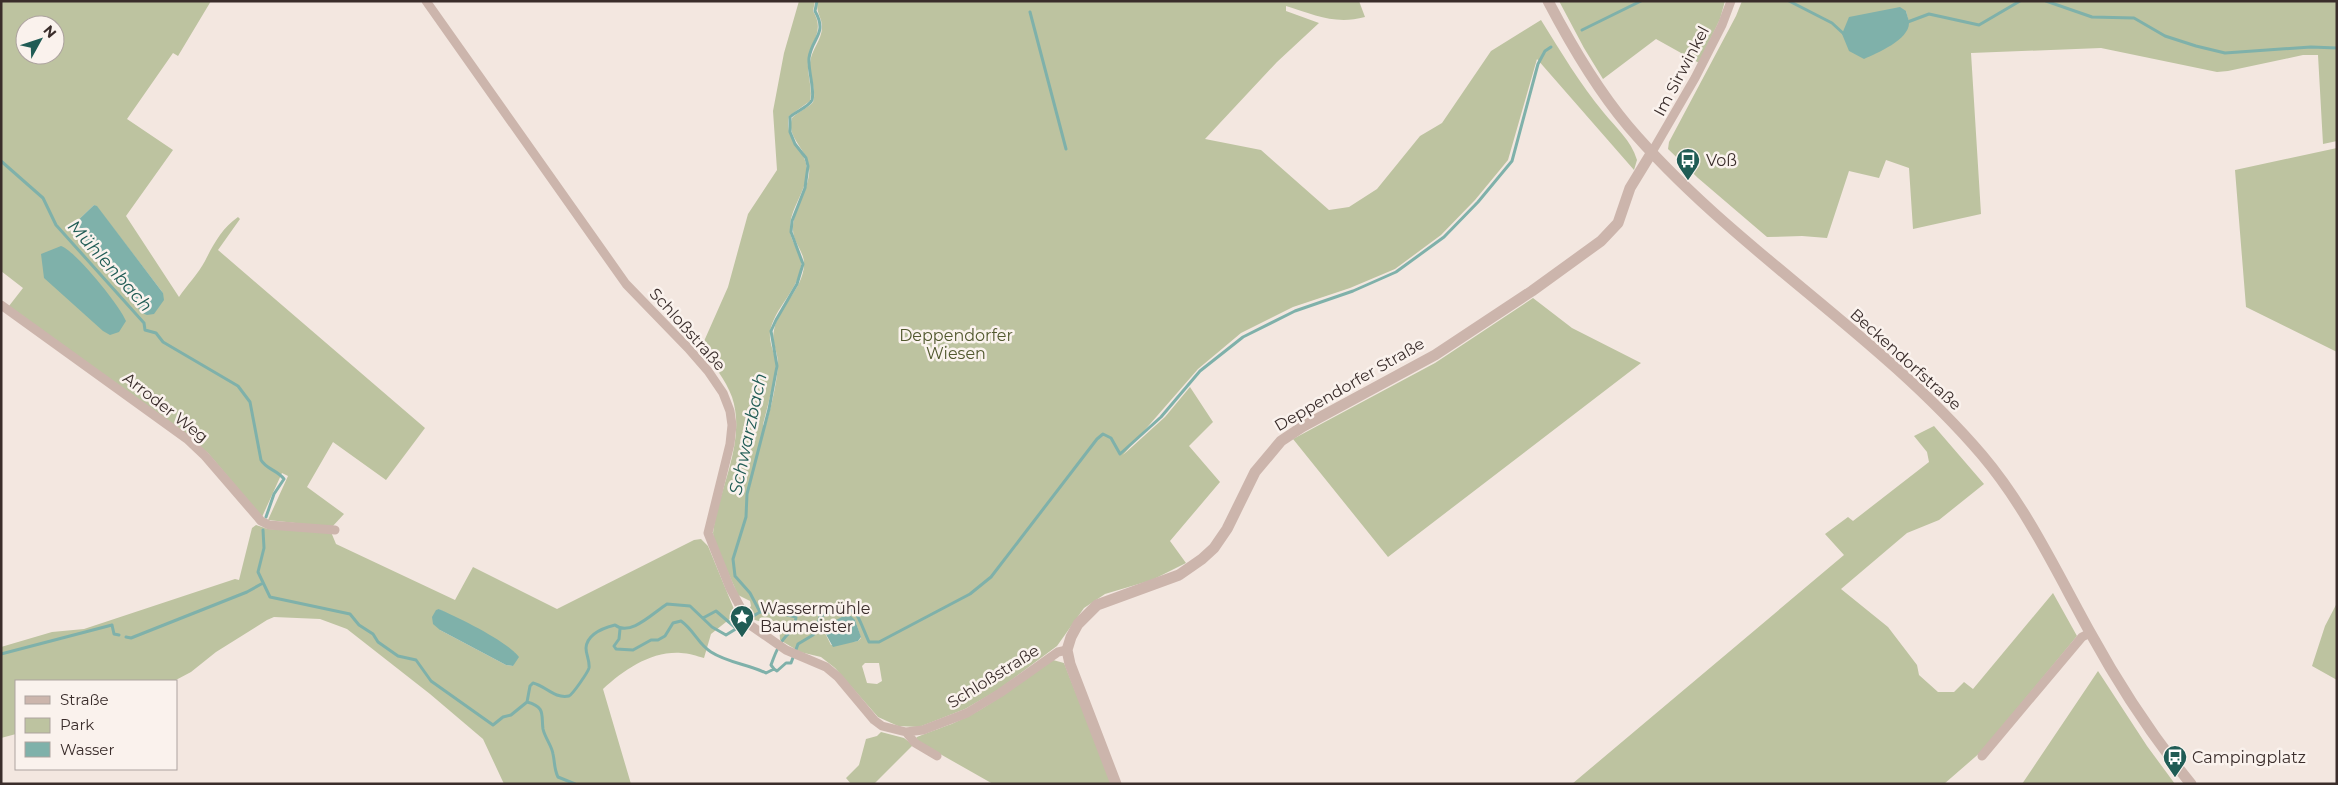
<svg xmlns="http://www.w3.org/2000/svg" width="2338" height="785" viewBox="0 0 2338 785" font-family="Montserrat,sans-serif">
  <style>
    .green { fill: #bdc3a0; fill-rule: evenodd }
    .water { fill: #7fb1aa }
    .lines { fill: none; stroke-linecap: round; stroke-linejoin: round }
    .stream { stroke: #7fb1aa; stroke-width: 3 }
    .minor { stroke: #ccb5ac; stroke-width: 9 }
    .tertiary { stroke: #ccb5ac; stroke-width: 11 }
    .labels { text-anchor: middle; stroke-width: 5; stroke-linejoin: round; paint-order: stroke }
    .street-label { font-size: 16px; fill: #3a2d2b; stroke: #faf2ed }
    .poi-label { font-size: 16px; fill: #3a2d2b; stroke: #faf2ed; text-anchor: start }
    .park-label { font-size: 16px; fill: #51582e; stroke: #faf2ed }
    .water-label { font-size: 18px; font-style: italic; fill: #205c55; stroke: #faf2ed }
  </style>
  <rect width="100%" height="100%" fill="#f3e7e0"/>
  <path class="green" d="M1 1H211L178 56 173 53 127 119 173 150 126 216 179 297C187 285 198 274 205 261 213 245 222 228 238 217L240 219 218 250 425 428 386 480 333 442 307 487 344 514 332 527 268 520 288 476 282 473 262 517 208 453 9 306 23 288 1 271ZM25 25H55V55H25ZM94 205 97 207 163 293 73 225Z
    M799 1H815L813 11C826 33 809 41 808 62 807 75 813 89 810 101L789 116C783 141 808 149 807 172 806 192 789 210 790 230 790 242 803 254 801 266 798 291 774 308 770 332 769 343 774 351 776 362 777 372 766 413 763 425L765 427C770 414 778 377 778 363 778 352 771 342 774 330 779 306 803 289 804 265 805 252 792 241 793 228 793 210 807 193 809 174 812 151 785 140 792 118 796 113 811 106 813 102 817 91 809 75 810 63 811 50 822 40 822 27 822 17 815 12 818 1H1359L1365 17C1335 25 1315 15 1286 6V11L1319 23 1277 62 1205 139 1261 150 1329 210 1349 207 1377 189 1420 136 1442 123 1491 51 1541 20C1561 52 1580 84 1604 113 1616 128 1631 140 1637 160L1634 170 1537 59 1508 160 1475 200 1441 235 1395 269 1350 288 1293 307 1241 333 1198 369 1123 455 1165 417 1190 387 1213 422 1189 446 1220 482 1170 541 1186 563 1152 580 1105 594 1084 608 1057 646 998 690 965 709 919 727 898 726 878 717 835 668 821 657 800 652 780 640 779 624C766 617 753 628 748 610L751 606 750 601 738 595 714 541 713 533C718 489 747 442 732 397 726 380 712 363 701 348L728 287 748 214 777 170 773 111 784 53ZM855 620 861 638 858 641 831 645 822 627ZM865 663H879L882 681 877 684 867 683 862 666Z
    M1559 1H1725L1720 19 1699 63 1656 39 1603 79 1584 48Z
    M1742 1H2337V141L2323 144 2318 55H2303L2228 71 2217 72 2101 48 1971 53 1981 214 1913 229 1909 168 1886 160 1879 178 1849 171 1827 238 1802 236 1767 237 1698 178 1668 149 1669 142 1736 16ZM1906 11 1909 23 1849 51Z
    M2337 148V352L2246 307 2235 170Z
    M1533 298 1572 328 1641 363 1388 557 1293 439 1435 363Z
    M1934 426 1984 484 1939 520 1907 533 1841 589 1888 627 1917 665 1919 675 1938 692H1954L1964 682 1973 689 2053 593 2077 636 1982 751 1944 784H1572L1844 555 1825 534 1848 517 1853 521 1929 462 1927 452 1914 436Z
    M256 525 268 529 331 532 336 544 455 600 473 567 557 609 694 540 701 539 708 546 736 614 711 634 704 658C697 656 688 653 681 653 651 651 624 670 603 689L631 784H504L483 739 430 694 347 629 320 619 274 617 267 620 216 652 191 672 174 681H16V734L1 738V647L52 632 84 629 235 579 239 580 252 528ZM439 609 515 653 513 666 506 665 440 630Z
    M2337 603V680L2312 666 2325 626Z
    M1053 660 1064 663 1112 784H993L919 742 916 738C917 736 951 725 958 721 992 706 1023 680 1053 660Z
    M2098 671 2147 746 2175 784H2022Z
    M881 732 904 738 913 745 874 784H851L846 778 859 765 866 739 877 736Z"/>
  <path class="water" d="M1900 7 1906 11C1907 15 1909 20 1909 23 1909 40 1877 53 1864 59L1849 51 1842 34 1849 17Z
    M94 205 97 206 163 293 164 300 154 314 147 315 142 313 73 225Z
    M61 246C76 251 120 306 126 321L119 332 110 335 103 331 44 278 41 254Z
    M439 609C459 618 507 641 519 657L513 666 506 665 440 630 433 624 432 617 436 610Z
    M851 616 855 620 861 637 858 641 833 647 822 627 842 617Z"/>
  <g class="lines">
    <path class="stream" d="M1789 1 1832 23 1845 35
      M2046 1 2092 17 2134 18 2165 36 2196 46 2225 53 2311 47 2337 48
      M1030 12 1066 149
      M1905 23 1929 14 1979 25 2020 1
      M1582 30 1641 1
      M1 161 43 198 56 225 144 323 145 330 156 333 163 342 238 386 250 402 261 460C266 469 277 470 284 479L274 494 266 517
      M263 530 264 548 258 572 270 597 350 614 359 625 373 634 378 642 398 656 416 660 431 681 493 725 503 717 511 715 527 702
      M760 612 779 613 796 617 794 629C781 638 776 651 771 665L774 669
      M703 618 716 611 737 629
      M750 618 760 612 750 593 735 576 733 559 746 517 747 494 769 409 777 366 771 331 776 320 797 284 803 264 791 232 792 221 805 188 808 166 806 158 795 144 790 132V117C795 112 810 106 812 100 815 90 808 71 809 58 812 37 828 34 815 11L817 1
      M620 629 619 639 614 646 616 649 633 650 651 640H658L665 636 673 623 681 621C694 630 698 644 711 652 728 663 748 664 766 673L774 669 777 671 786 663H791L798 644 813 635 816 631 820 616C859 603 854 609 869 642H879L970 594 991 577 1097 439 1103 434 1111 438 1120 454 1161 417 1200 371 1243 337 1295 311 1353 291 1396 272 1444 237 1478 202 1512 161 1538 64 1545 51 1551 47
      M126 637 131 638 247 592 263 583
      M1 654 112 625 114 634 119 635
      M575 784 558 777C554 769 555 763 553 754 552 746 545 738 543 729 541 715 546 707 527 702L530 686 533 683C546 686 554 699 569 696 573 694 588 672 589 668 590 661 586 655 586 648 587 634 603 628 615 625 630 637 653 613 667 604L690 606 712 627 726 635 739 627"/>
    <path class="minor" d="M426 1 626 284 688 348 708 371 723 393 730 411 732 425 730 444 708 533 730 588 750 625 786 650 826 667 838 677 874 720 882 726 906 732 923 730 967 713 1000 693 1058 652 1067 650
      M1652 152 1695 78 1722 25 1731 1
      M1 305 187 439 205 456 261 521 269 525 335 530
      M906 732 915 743 937 756
      M1982 756 2082 637 2090 633"/>
    <path class="tertiary" d="M1548 1C1571 45 1596 88 1628 126 1733 249 1877 332 1982 455 2027 508 2057 573 2091 634 2120 687 2153 737 2191 784
      M1116 784 1070 664 1067 650 1071 637 1078 624 1097 605 1179 575 1202 559 1214 548 1227 529 1255 472 1281 441 1302 427 1435 355 1532 291 1601 241 1618 223 1630 188 1652 152"/>
  </g>
  <defs>
    <g id="bus-pin" transform="scale(1.25)"><path d="M0 17L-7.5 6A9.5 9.5 0 1 1 7.5 6Z" fill="#205c55" stroke="#faf2ed"/><path d="M-5-6H5V4H4V6H2V4H-2V6H-4V4H-5ZM-3.5-4V0h7V-4ZM-3.5 1.2v1.5H-2V1.2ZM2 1.2v1.5H3.5V1.2Z" fill="#fff"/></g>
    <g id="sight-pin" transform="scale(1.25)"><path d="M0 17L-7.5 6A9.5 9.5 0 1 1 7.5 6Z" fill="#205c55" stroke="#faf2ed"/><path d="M0-6L1.8-2.2L6-1.7L2.9 1.2L3.7 5.4L0 3.3L-3.7 5.4L-2.9 1.2L-6-1.7L-1.8-2.2Z" fill="#fff"/></g>
  </defs>
  <g fill-rule="evenodd">
    <use href="#bus-pin" x="1688" y="160"/>
    <use href="#sight-pin" x="742" y="617"/>
    <use href="#bus-pin" x="2175" y="757"/>
  </g>
  <g class="labels">
    <g class="street-label">
      <text transform="translate(1681 71) rotate(-62)" y="6">Im Sirwinkel</text>
      <text transform="translate(688 329) rotate(48)" y="6">Schloßstraße</text>
      <text transform="translate(1906 359) rotate(42)" y="6">Beckendorfstraße</text>
      <text transform="translate(1349 384) rotate(-30)" y="6">Deppendorfer Straße</text>
      <text transform="translate(166 407) rotate(38)" y="6">Arroder Weg</text>
      <text transform="translate(993 676) rotate(-32)" y="6">Schloßstraße</text>
    </g>
    <g class="poi-label">
      <text x="1706" y="166">Voß</text>
      <text x="760" y="614">Wassermühle<tspan x="760" dy="18">Baumeister</tspan></text>
      <text x="2192" y="763">Campingplatz</text>
    </g>
    <g class="park-label">
      <text x="956" y="341">Deppendorfer<tspan x="956" dy="18">Wiesen</tspan></text>
    </g>
    <g class="water-label">
      <text transform="translate(110 266) rotate(48)" y="6">Mühlenbach</text>
      <text transform="translate(748 434) rotate(-78)" y="6">Schwarzbach</text>
    </g>
  </g>
  <rect width="2338" height="785" fill="none" stroke="#3a2d2b" stroke-width="5"/>
  <rect x="15" y="680" width="162" height="90" fill="#faf2ed" stroke="#ada39f"/>
  <rect x="25" y="696" width="25" height="8" fill="#ccb5ac" stroke="#ada39f"/>
  <text x="60" y="705" font-size="15" fill="#3a2d2b">Straße</text>
  <rect x="25" y="718" width="25" height="15" fill="#bdc3a0" stroke="#ada39f"/>
  <text x="60" y="730" font-size="15" fill="#3a2d2b">Park</text>
  <rect x="25" y="742" width="25" height="15" fill="#7fb1aa" stroke="#ada39f"/>
  <text x="60" y="755" font-size="15" fill="#3a2d2b">Wasser</text>
  <g transform="translate(40 40) rotate(50)"><circle r="24" fill="#faf2ed" stroke="#ada39f"/>
  <path d="M0-4L9 19L0 12L-9 19Z" fill="#205c55"/>
  <text y="-8" font-size="14" font-weight="bold" text-anchor="middle" fill="#3a2d2b">N</text>
  </g>
</svg>
